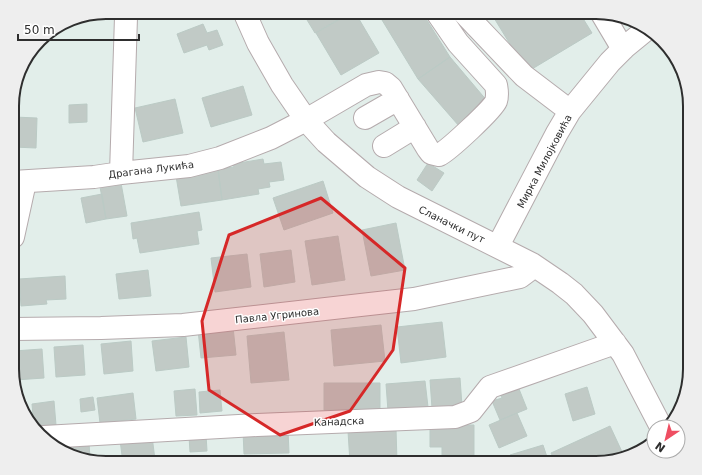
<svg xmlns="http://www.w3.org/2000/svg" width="702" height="475" viewBox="0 0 702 475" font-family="'DejaVu Sans',sans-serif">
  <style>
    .building { fill: #c1cac6; stroke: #bbcac5 }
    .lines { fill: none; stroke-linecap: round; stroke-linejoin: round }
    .minor-casing { stroke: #b5abad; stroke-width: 24 }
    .minor { stroke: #fff; stroke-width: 22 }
    .marked { fill: #d62828; fill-opacity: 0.2; stroke: #d62828; stroke-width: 3; stroke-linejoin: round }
    .labels { text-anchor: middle; stroke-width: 3; stroke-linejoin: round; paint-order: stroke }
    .street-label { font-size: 10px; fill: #2e2e2e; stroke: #fff }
    .rim { fill: none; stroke: #2e2e2e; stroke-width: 2 }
  </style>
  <rect width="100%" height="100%" fill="#e2eeea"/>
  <path class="building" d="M579 12 592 33 527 72 491 13H534L537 18 546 13Z
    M356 14 379 53 341 75 316 33 347 15Z
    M378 14H392L382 20Z
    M392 14H423L450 57 418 79 382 20Z
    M304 15H346L315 33Z
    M203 24 207 33 217 30 223 45 209 50 207 45 184 53 177 34Z
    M450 57 488 102 459 126 418 79Z
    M243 86 252 115 211 127 202 98Z
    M175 99 183 133 143 142 135 108Z
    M87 104V122L69 123V105Z
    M14 117 37 118 36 148 14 147Z
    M263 159 264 164 281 162 284 180 269 182 270 187 258 189 259 194 222 200 218 169 234 167 233 164Z
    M428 163 444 173 432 191 417 180Z
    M218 169 222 200 181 206 176 176Z
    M323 181 333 213 284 230 273 198Z
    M121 183 127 216 106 219 100 187Z
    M102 194 106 219 86 223 81 198Z
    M199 212 202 230 197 231 199 244 140 253 137 238 133 239 131 223Z
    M396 223 405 270 371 276 362 230Z
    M338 236 345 280 312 285 305 241Z
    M291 250 295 282 264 287 260 254Z
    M247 254 251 287 215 292 211 258Z
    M148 270 151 296 119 299 116 274Z
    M65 276 66 299 46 300 47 304 21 306 19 279Z
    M442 322 446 357 401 363 397 327Z
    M381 325 385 361 334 366 331 330Z
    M233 327 236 355 201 358 198 330Z
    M284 332 289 380 251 383 247 336Z
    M186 337 189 367 156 371 152 341Z
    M131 341 133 371 104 374 101 344Z
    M83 345 85 375 56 377 54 347Z
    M42 349 44 378 15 380 14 351Z
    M460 378 462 406 432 408 430 380Z
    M425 381 428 407 388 411 386 384Z
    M324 383H380V410H324Z
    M517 384 527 409 500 420 492 401 502 398 499 391Z
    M587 387 595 414 573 421 565 394Z
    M195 389 197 415 176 416 174 391Z
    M220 390 222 411 200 413 199 392Z
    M133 393 136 419 100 423 97 398Z
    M93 397 95 410 81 412 80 399Z
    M54 401 56 425 34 427 32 404Z
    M517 413 527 436 499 448 489 425Z
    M430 425H474V455H442V447H430Z
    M610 426 624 456 596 463H556L551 453Z
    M396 429 397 462 350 463 348 431Z
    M288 430 289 453 244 454 243 431Z
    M206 435 207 451 190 452 189 436Z
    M152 436 155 460 123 463 120 440Z
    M89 442 90 459 52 445Z
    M543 445 549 463H513L510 455Z"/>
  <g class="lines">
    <g class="minor-casing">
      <path id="minor" d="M601 12 623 49
        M464 13 524 76 570 111
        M246 16 258 43 282 85 306 120 326 142 367 177 398 197 532 264 560 283 574 294 593 314 623 354 661 427
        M365 118 398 99
        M384 146 415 127
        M121 173 126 17
        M13 182 94 177 121 173 189 166 220 158 271 138 306 120 366 85 379 82 385 83 391 88 428 149 431 153 439 155C449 150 493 109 496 101 498 95 497 91 496 85L458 43 438 14
        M13 237 25 182
        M498 246 557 133 570 111 610 62 625 47 647 29
        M13 329 101 328 183 325 414 299 520 277 528 271 532 264
        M44 437 257 425 455 417 471 411 490 387 615 343"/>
    </g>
    <use href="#minor" class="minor"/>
  </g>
  <path class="marked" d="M321 198 405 268 393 350 350 411 280 435 209 390 202 321 229 235Z"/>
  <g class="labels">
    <g class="street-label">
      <text transform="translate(544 161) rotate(-62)" y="4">Мирка Милојковића</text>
      <text transform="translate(151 169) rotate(-7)" y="4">Драгана Лукића</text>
      <text transform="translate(452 224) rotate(26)" y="4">Сланачки пут</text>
      <text transform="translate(277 315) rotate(-6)" y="4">Павла Угринова</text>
      <text transform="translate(339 421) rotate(-2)" y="4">Канадска</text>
    </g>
  </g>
  <path d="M0 0H702V475H0ZM106 19H596A87 87 0 0 1 683 106V369A87 87 0 0 1 596 456H106A87 87 0 0 1 19 369V106A87 87 0 0 1 106 19Z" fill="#eee" fill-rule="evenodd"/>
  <path class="rim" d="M106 19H596A87 87 0 0 1 683 106V369A87 87 0 0 1 596 456H106A87 87 0 0 1 19 369V106A87 87 0 0 1 106 19Z"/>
  <g transform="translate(666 439) rotate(215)"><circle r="19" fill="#ffffff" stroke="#ababab"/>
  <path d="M0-3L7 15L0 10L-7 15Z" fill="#ef4e62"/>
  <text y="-6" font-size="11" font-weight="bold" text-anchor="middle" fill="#2e2e2e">N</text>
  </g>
  <path d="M18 34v6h121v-6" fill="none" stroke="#2e2e2e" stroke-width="2"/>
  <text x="24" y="34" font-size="12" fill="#2e2e2e" stroke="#ffffff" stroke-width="3" paint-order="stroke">50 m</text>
</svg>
